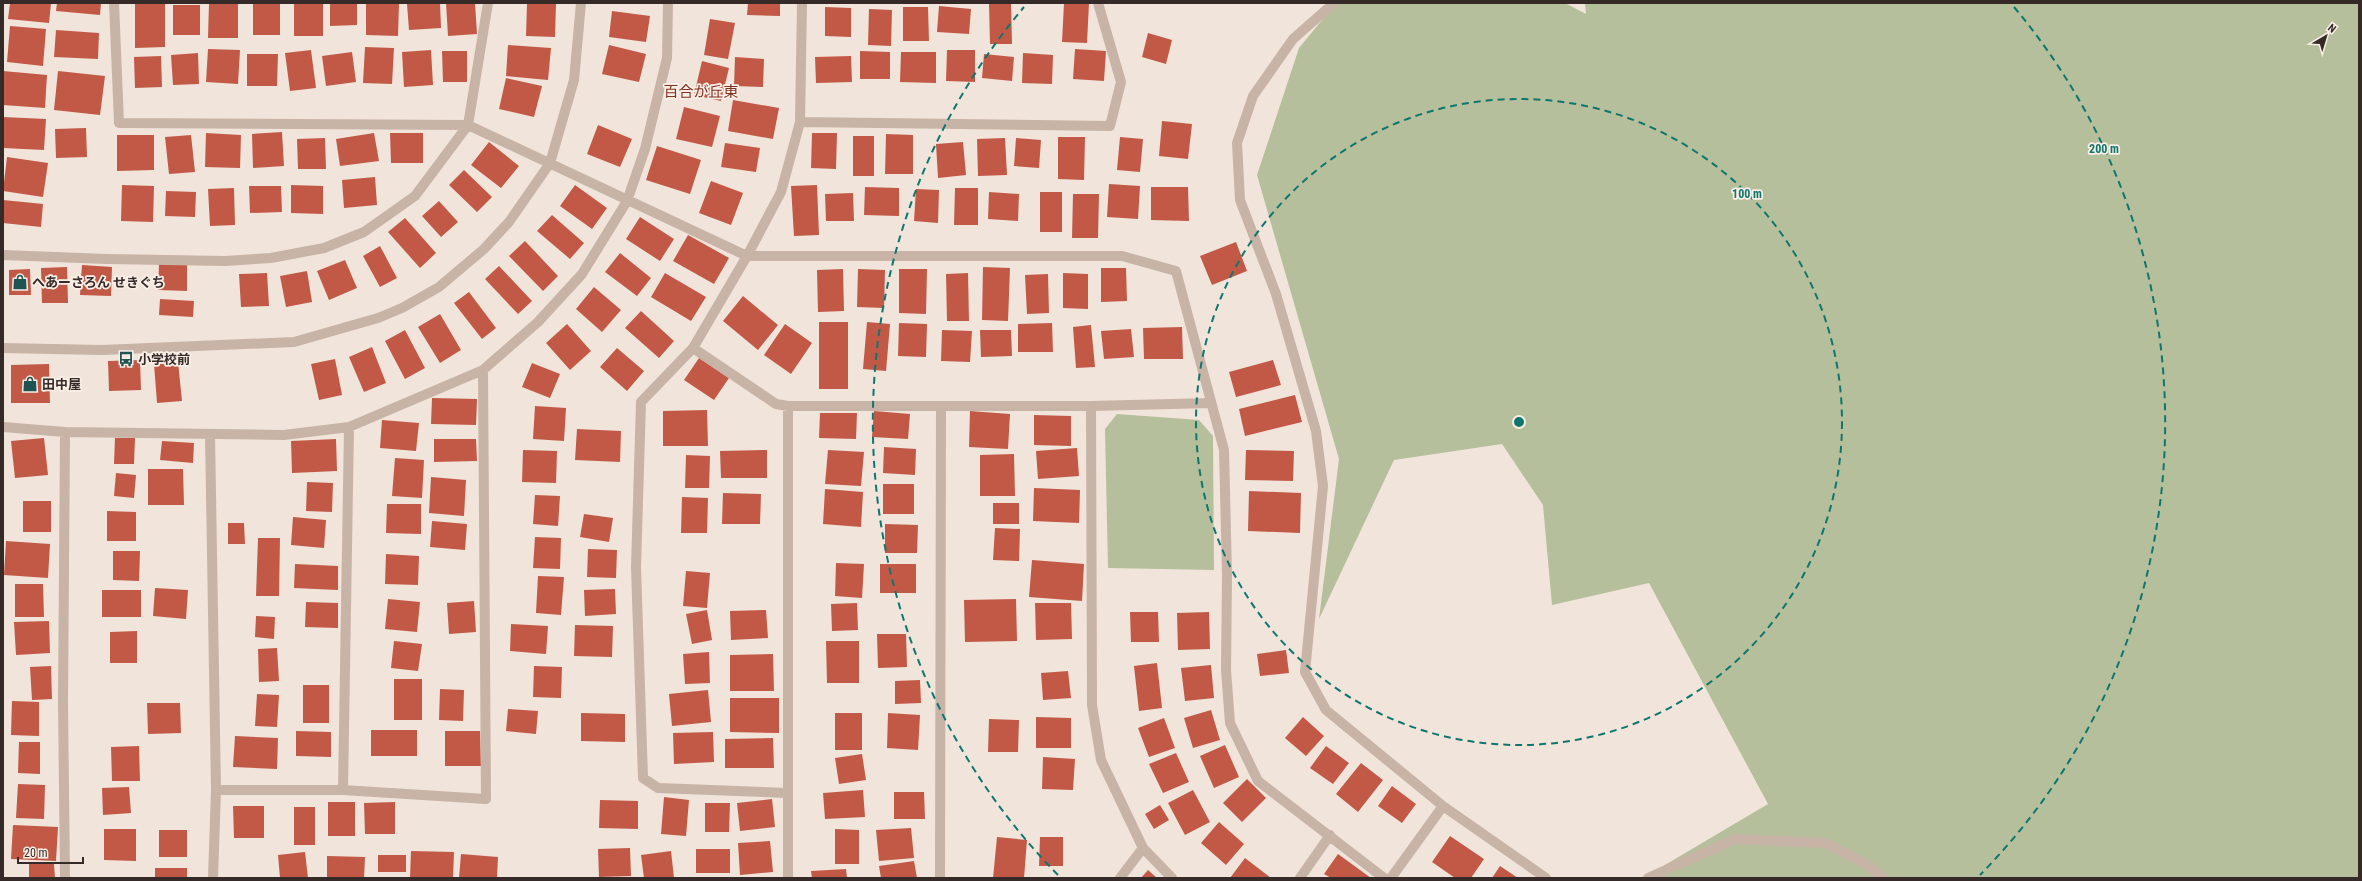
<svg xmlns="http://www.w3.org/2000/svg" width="2362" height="881" viewBox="0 0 2362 881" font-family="'Roboto Condensed','Noto Sans JP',sans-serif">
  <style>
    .green { fill: #b6bf9b }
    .building { fill: #c25946 }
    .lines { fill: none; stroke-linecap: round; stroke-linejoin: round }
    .street { stroke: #c8b3a7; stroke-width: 10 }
    .ring { fill: none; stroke: #0f766e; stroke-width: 2; stroke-dasharray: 7 5 }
    .labels { text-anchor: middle; stroke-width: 3.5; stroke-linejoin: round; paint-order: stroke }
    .poi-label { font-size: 13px; font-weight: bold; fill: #352a27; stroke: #f9efe6; text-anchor: start }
    .quarter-label { font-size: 15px; fill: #813122; stroke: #f9efe6 }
    .centre { fill: #0f766e; stroke: #f9efe6; stroke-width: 2 }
    .ring-label { font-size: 12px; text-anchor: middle; font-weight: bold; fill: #0f766e; stroke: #f9efe6; stroke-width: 3.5; stroke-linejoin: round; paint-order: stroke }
  </style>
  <rect width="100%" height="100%" fill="#f1e4da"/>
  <path class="green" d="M1336 3H1565L1586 14 1585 3H2359V878H1643L1768 804 1649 583 1552 605 1543 505 1502 444 1394 460 1319 619 1339 459 1257 175 1299 48Z
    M1117 414 1199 420 1213 436 1214 570 1108 568 1105 429Z"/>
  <path class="building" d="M10 3H51L49 23 8 19Z
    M57 3H101L100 15 56 11Z
    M135 3H165V47L135 48Z
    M209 3H238V38H208Z
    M253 3H280V35H253Z
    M294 3H323V36H294Z
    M330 3H357V25L330 26Z
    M366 3H399L398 36 366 35Z
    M440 3 441 28 409 30 407 4Z
    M446 3H475L477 34 448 36Z
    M527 3 556 4 555 37 526 36Z
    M748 3H780V16L747 15Z
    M989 3H1011L1012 44H990Z
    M1064 3H1089L1087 43 1062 42Z
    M173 5H200V35H173Z
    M939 6 971 9 969 34 937 32Z
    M825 7 851 8V37L825 36Z
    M903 7H928L929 41H903Z
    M869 9 892 10 891 46 868 45Z
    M612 11 650 16 646 42 609 37Z
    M710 19 735 23 728 59 704 55Z
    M10 26 46 29 43 66 7 62Z
    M56 30 99 33 98 59 54 57Z
    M1148 33 1172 40 1166 64 1142 57Z
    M508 45 551 48 548 80 506 76Z
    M609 45 646 54 639 82 602 74Z
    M365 47 394 48 392 84 363 83Z
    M208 49 240 50 238 84 206 82Z
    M1075 49 1106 51 1104 81 1073 79Z
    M311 50 316 88 290 91 285 53Z
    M431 50 433 85 404 87 402 52Z
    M947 50H975V82L946 81Z
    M442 51H467V82H443Z
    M860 51 890 52V79H860Z
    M352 52 356 82 326 86 322 56Z
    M901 52H936V83L900 82Z
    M198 53 199 84 173 85 171 55Z
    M1023 53 1053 55 1052 84 1022 83Z
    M247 54H278L277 86H247Z
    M984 54 1014 57 1012 81 982 78Z
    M161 56 162 87 135 88 134 57Z
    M851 56 852 82 816 83 815 57Z
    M735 57 764 59 763 87 734 86Z
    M702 61 729 68 721 101 694 95Z
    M3 71 47 75 45 108 3 105Z
    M58 71 105 76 100 115 54 110Z
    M506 78 542 86 534 117 499 109Z
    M733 100 779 108 773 139 728 131Z
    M684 107 720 116 712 147 676 139Z
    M3 117 46 119 44 150 3 148Z
    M1162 121 1192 124 1188 159 1159 156Z
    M598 125 632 139 620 167 587 154Z
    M86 128 87 157 56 158 55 129Z
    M282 132 284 166 253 168 252 134Z
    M206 133 241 135 240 168 205 167Z
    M374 133 379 161 340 166 336 139Z
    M390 133H423V163H391Z
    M812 133H837L836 169 811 168Z
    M886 134 913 135V174H885Z
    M117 135H154V170L117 171Z
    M191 135 195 172 169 174 165 137Z
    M853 136H874V176H853Z
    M1058 137H1085L1084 180 1058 179Z
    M1120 137 1143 139 1140 172 1117 170Z
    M325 138 326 169H298L297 139Z
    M1005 138 1007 175 978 176 977 139Z
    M1016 138 1041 140 1039 168 1014 166Z
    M489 142 519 166 501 188 471 165Z
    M963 142 966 175 938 178 936 144Z
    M725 143 760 148 756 172 721 167Z
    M657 146 701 160 690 194 646 180Z
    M7 157 48 163 43 197 3 191Z
    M464 170 492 197 477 212 449 185Z
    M375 177 377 205 344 208 342 180Z
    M711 181 743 193 731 225 699 213Z
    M1109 184 1140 186 1138 219 1107 217Z
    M122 185 154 186 153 222 121 221Z
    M291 185 323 186V214L291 213Z
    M575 185 607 208 592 229 560 206Z
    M817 185 819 235 794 236 791 186Z
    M249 186H281L282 212 250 213Z
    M865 187 899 188V216L864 215Z
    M1151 187H1188L1189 221 1151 220Z
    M234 188 235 225 210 226 208 189Z
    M955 188H978V225H954Z
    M916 189 939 190 938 223 914 221Z
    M166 191 196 192 195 217 165 216Z
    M989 192 1019 194 1018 221 988 219Z
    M1040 192H1062V232H1040Z
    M853 193 854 221H826L825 194Z
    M1073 194H1099L1098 238H1072Z
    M3 200 43 204 41 227 3 223Z
    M439 201 458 222 441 237 422 216Z
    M552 215 584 243 570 259 537 231Z
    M640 217 674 239 660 261 626 239Z
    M405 218 436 253 420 268 388 232Z
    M688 235 729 258 714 284 673 261Z
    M525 241 558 276 543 291 509 256Z
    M1236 242 1247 271 1212 285 1200 256Z
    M380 246 397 278 380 287 363 256Z
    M620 253 651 278 637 296 605 272Z
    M345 260 357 288 329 300 317 271Z
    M159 264 187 265V291L158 290Z
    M82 265 112 267 111 296 80 295Z
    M499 266 532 301 518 314 485 279Z
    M67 267 68 303H42L41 268Z
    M983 267 1010 268 1008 321 982 320Z
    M1101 268H1126L1127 301 1101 302Z
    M30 269 31 295H9V270Z
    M843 269 844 311 818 312 817 270Z
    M858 269 885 270 884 308 857 307Z
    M899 269H927L926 314 899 313Z
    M307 271 312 302 286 307 280 276Z
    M267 273 269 306 241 307 239 274Z
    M665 273 706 297 691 321 651 297Z
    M968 273 969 321H947L946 274Z
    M1063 273 1088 274V309L1063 308Z
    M1048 274 1049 313 1027 314 1025 275Z
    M594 287 621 310 602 332 576 309Z
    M469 292 496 328 482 339 454 303Z
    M743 296 778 325 758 350 723 321Z
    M160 299 194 301 193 317 159 315Z
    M641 311 674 341 659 358 625 328Z
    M440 314 461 350 440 363 418 327Z
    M819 322H848V389H819Z
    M867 322 890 324 886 371 863 369Z
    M899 323 927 324 926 357 898 356Z
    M1052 323 1053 352H1018V324Z
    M567 324 591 351 570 370 546 343Z
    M785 324 812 343 791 374 764 355Z
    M1091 325 1095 367 1076 368 1073 327Z
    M1182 327 1183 359H1144L1143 328Z
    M1131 329 1134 357 1104 359 1101 331Z
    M405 330 425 368 405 379 385 341Z
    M942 330 972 331 970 362 941 361Z
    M980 330H1011L1012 356 981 357Z
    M372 347 386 383 364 392 349 357Z
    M617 348 644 371 627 391 600 367Z
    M699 358 729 378 714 400 684 380Z
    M335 359 342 395 319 400 311 364Z
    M140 360 141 390 109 391 108 361Z
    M1273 360 1281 385 1236 397 1229 372Z
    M178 362 182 401 157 403 154 364Z
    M532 363 560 374 550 398 522 387Z
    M49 364 50 403H11V365Z
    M1295 395 1302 422 1245 436 1239 409Z
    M432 398 477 399 476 425 431 424Z
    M535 406 566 408 564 441 533 439Z
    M707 410 708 446H663V411Z
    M874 411 910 414 908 439 872 437Z
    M970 411 1010 414 1008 449 969 447Z
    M820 413H857L856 439 819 438Z
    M1034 415 1071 416V446L1034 445Z
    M382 420 419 423 416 451 380 448Z
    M577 429 621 431 620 462 575 460Z
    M44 438 48 475 15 478 11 441Z
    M115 438H135L134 464H114Z
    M336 439 337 471 292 473 291 441Z
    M434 439H476L477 461 434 462Z
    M162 441 194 443 193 463 160 460Z
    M884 447 916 449 915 475 883 473Z
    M1077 448 1079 476 1038 479 1036 451Z
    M523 450 557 451 556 483 522 482Z
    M767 450V478H721L720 451Z
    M828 450 864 452 861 486 825 484Z
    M1246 450 1294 451 1293 481 1245 480Z
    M1014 454 1015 496H980V455Z
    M686 455 710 456 709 488H685Z
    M395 458 424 460 422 498 392 496Z
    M148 469H183L184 505H148Z
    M116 473 136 475 134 498 114 496Z
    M431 477 466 480 464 516 429 513Z
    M307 482 333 483 332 512 306 511Z
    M883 484H914V514H883Z
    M1034 488 1080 490 1079 523 1033 521Z
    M825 489 863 492 861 527 823 524Z
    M1249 491 1301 493 1300 533 1248 531Z
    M723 493 761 494 760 524H722Z
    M535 495 560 496 558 526 533 524Z
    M682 497 708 498 707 533H681Z
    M23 501H51V532H23Z
    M993 503H1019V524H993Z
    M387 504H421V534L386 533Z
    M107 511 136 512V541H107Z
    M584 514 613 518 609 542 580 537Z
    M293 517 326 520 324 548 291 545Z
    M432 521 467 524 465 550 430 547Z
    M228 523H244L245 544H228Z
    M885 524 918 525 917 553H885Z
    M995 528 1020 529 1019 561 993 560Z
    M535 537 561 538 560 569 533 568Z
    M258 538H280L279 596H256Z
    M6 541 50 544 48 578 4 575Z
    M588 549 617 550 616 578 587 577Z
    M113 551H140L139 581 113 580Z
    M386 554 419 556 418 585 385 584Z
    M1032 560 1084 564 1082 601 1029 597Z
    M836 563 864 564 862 598 835 596Z
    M295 564 338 566V590L294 588Z
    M880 564H916V593H880Z
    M686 571 710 573 707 608 683 606Z
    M538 576 564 577 561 615 536 613Z
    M15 584H43L44 617H15Z
    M155 588 188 590 186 619 153 616Z
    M615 589 616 614 585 616 584 590Z
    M102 590H141V617H102Z
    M388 599 420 602 417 632 385 629Z
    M1016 599 1017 641 965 642 964 600Z
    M474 601 476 632 449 634 447 603Z
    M306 602 338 603V628L305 627Z
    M857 603 858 630 832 631 831 604Z
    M1035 603H1071L1072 639 1036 640Z
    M707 610 712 640 692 644 686 614Z
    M766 610 768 638 731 640 730 611Z
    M1130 612H1158L1159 642H1131Z
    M1209 612 1210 649 1178 650 1177 613Z
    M256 616 275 617 274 639 255 637Z
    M49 621 50 653 16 655 14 622Z
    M511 624 548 626 546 654 510 651Z
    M575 625 613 626 612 657 574 656Z
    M137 631V663H110V632Z
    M877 634H906L907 667 878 668Z
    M394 641 422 644 418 671 391 668Z
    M826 641H859V683H827Z
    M277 648 279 681 259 682 258 649Z
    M1286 650 1289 673 1260 676 1257 654Z
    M709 652 710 683 685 684 683 654Z
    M773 654 774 691H730V655Z
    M1157 663 1162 708 1139 711 1134 666Z
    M1211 665 1214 698 1185 701 1181 668Z
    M51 666 52 699 32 700 30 667Z
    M534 666 562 667 561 698 533 697Z
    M1068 671 1071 698 1043 700 1041 673Z
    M394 679H422V720H394Z
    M920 680 921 703 895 704V681Z
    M303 685H329V723H303Z
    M440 689 464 690 463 721 439 720Z
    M708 690 711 722 672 726 669 694Z
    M257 694 279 695 277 727 255 726Z
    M730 698H779V733L730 732Z
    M12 701 39 702V736L11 735Z
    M147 703H180L181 733 148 734Z
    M508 709 538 711 536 734 506 731Z
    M1211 710 1220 740 1193 748 1184 718Z
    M581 713 625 714V742L581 741Z
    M835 713H862V750H835Z
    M888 713 920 715 918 750 887 748Z
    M1036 717 1071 718V748H1036Z
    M1303 717 1324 736 1306 756 1285 738Z
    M1164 718 1175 748 1149 757 1138 728Z
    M989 719 1019 720 1018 752H988Z
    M371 730H417V756H371Z
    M296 731 331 732V757L296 756Z
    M445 731H480L481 766H445Z
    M713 732 714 762 674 764 673 733Z
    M235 736 278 738 277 769 233 767Z
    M773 738 774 768H725V739Z
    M19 742H40V774L18 773Z
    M1225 745 1239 777 1214 788 1200 756Z
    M139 746 140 781H112L111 747Z
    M1326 746 1349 763 1333 784 1310 768Z
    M1176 753 1189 782 1163 793 1149 764Z
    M862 754 866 780 839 784 835 758Z
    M1043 757 1075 759 1073 790 1042 789Z
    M1361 763 1383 780 1358 812 1336 794Z
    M1247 779 1266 798 1242 822 1223 803Z
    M18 784 45 785 44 819 16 818Z
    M1392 786 1416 804 1402 823 1378 806Z
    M129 787 131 813 103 815 102 788Z
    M863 790 865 817 825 819 823 793Z
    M1193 790 1210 822 1185 835 1168 803Z
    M894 792H924L925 819H894Z
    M664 797 689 800 686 836 661 834Z
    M772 799 775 827 740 831 737 803Z
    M600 800 638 801V829L599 828Z
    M328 802H355V836H328Z
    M395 802V834H365L364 803Z
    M705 803H730L729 832H705Z
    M1160 805 1169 820 1154 829 1145 814Z
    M233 806H264V838H234Z
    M294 807H315V845H294Z
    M1219 822 1244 844 1226 865 1201 843Z
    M13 825 58 827 56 861 11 859Z
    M911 828 914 858 879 861 876 830Z
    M104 829H136V861L104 860Z
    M835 829 859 830V864H835Z
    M159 830H187V857H159Z
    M1450 836 1484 859 1471 878H1455L1432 862Z
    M997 837 1027 840 1024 878H993Z
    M1040 837H1063V866H1039Z
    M770 841 773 872 740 875 738 843Z
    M630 848 631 876 599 877 598 849Z
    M696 849H730V873H696Z
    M411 851 454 852 453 878H410Z
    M671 851 674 878H644L641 855Z
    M305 852 308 878H280L278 855Z
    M461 854 498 857 497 878H459Z
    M1338 854 1371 878H1331L1324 874Z
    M378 855H406V872H378Z
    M327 856 365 857 364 878H327Z
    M1245 858 1271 878H1230Z
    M914 861 917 878H881L879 866Z
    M29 864H54L55 878H29Z
    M1500 866 1518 878H1492Z
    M155 868H187V878H155Z
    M846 869 847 878H812L811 871Z
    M1148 870 1157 878H1141Z"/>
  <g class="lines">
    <path class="street" d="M114 3 119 123 468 125 747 256H1122L1176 271 1224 450 1227 575 1226 670 1230 723 1258 781 1384 878
      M1334 3 1293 39 1253 96 1237 143 1240 200 1276 294 1316 431 1323 486 1305 672 1326 710 1443 806 1546 878
      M800 122 1110 126 1121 82 1098 3
      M3 255 107 259 225 261 271 258 324 248 364 232 415 196 468 125 488 3
      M3 348 102 350 294 342 378 318 402 308 439 287 484 249 509 222 550 163 574 80 581 3
      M693 348 776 404 788 406H1091L1211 403
      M788 406V878
      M1091 406 1092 705 1101 760 1143 848 1172 878
      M3 427 65 432 284 435 349 427 483 370 538 322 582 274 627 201 645 149 667 58 668 3
      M210 435 216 790 213 878
      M216 790H343L486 799 483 370
      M343 790 349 427
      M787 793 658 788 643 778 636 567 641 402 693 348 747 256 781 192 800 122 802 3
      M65 878 63 702 65 432
      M940 878 941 406
      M1120 878 1143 848
      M1300 878 1330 835
      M1391 878 1443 806
      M1648 878 1735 839 1826 843 1866 864 1884 878"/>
  </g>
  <g class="ring">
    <circle cx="1519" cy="422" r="323"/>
    <path d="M1058 875A646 646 0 0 1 1024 7M2014 7A646 646 0 0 1 1980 875"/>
  </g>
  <defs>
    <g id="shop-bare" transform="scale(1.2)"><path d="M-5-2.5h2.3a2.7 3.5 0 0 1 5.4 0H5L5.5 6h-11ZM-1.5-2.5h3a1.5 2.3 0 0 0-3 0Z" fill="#1e5554" stroke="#f9efe6" stroke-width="2.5" paint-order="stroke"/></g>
    <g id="bus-bare" transform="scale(1.2)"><path d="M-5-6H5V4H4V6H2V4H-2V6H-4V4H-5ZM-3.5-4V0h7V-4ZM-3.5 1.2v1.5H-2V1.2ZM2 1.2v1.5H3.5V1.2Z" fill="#1e5554" stroke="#f9efe6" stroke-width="2.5" paint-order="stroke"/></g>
  </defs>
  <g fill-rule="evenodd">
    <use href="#shop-bare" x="20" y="282"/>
    <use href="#bus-bare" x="126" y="359"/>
    <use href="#shop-bare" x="30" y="384"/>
  </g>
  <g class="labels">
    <g class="poi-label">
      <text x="32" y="287">へあーさろん せきぐち</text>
      <text x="138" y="364">小学校前</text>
      <text x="42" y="389">田中屋</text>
    </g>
    <g class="quarter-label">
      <text x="701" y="97">百合が丘東</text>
    </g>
  </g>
  <circle cx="1519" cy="422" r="6" class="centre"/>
  <g class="ring-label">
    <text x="2104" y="153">200 m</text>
    <text x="1747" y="198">100 m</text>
  </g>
  <rect width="2362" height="881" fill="none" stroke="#352a27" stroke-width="8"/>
  <g transform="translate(2326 36) rotate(38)" stroke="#f9efe6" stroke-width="3" paint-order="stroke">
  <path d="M0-3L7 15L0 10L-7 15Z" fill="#352a27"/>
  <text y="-6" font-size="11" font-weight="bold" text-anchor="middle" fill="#352a27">N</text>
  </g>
  <path d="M18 857v6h65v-6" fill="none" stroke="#352a27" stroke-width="2"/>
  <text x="24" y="857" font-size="12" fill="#352a27" stroke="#f9efe6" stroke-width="3" paint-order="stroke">20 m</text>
</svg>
